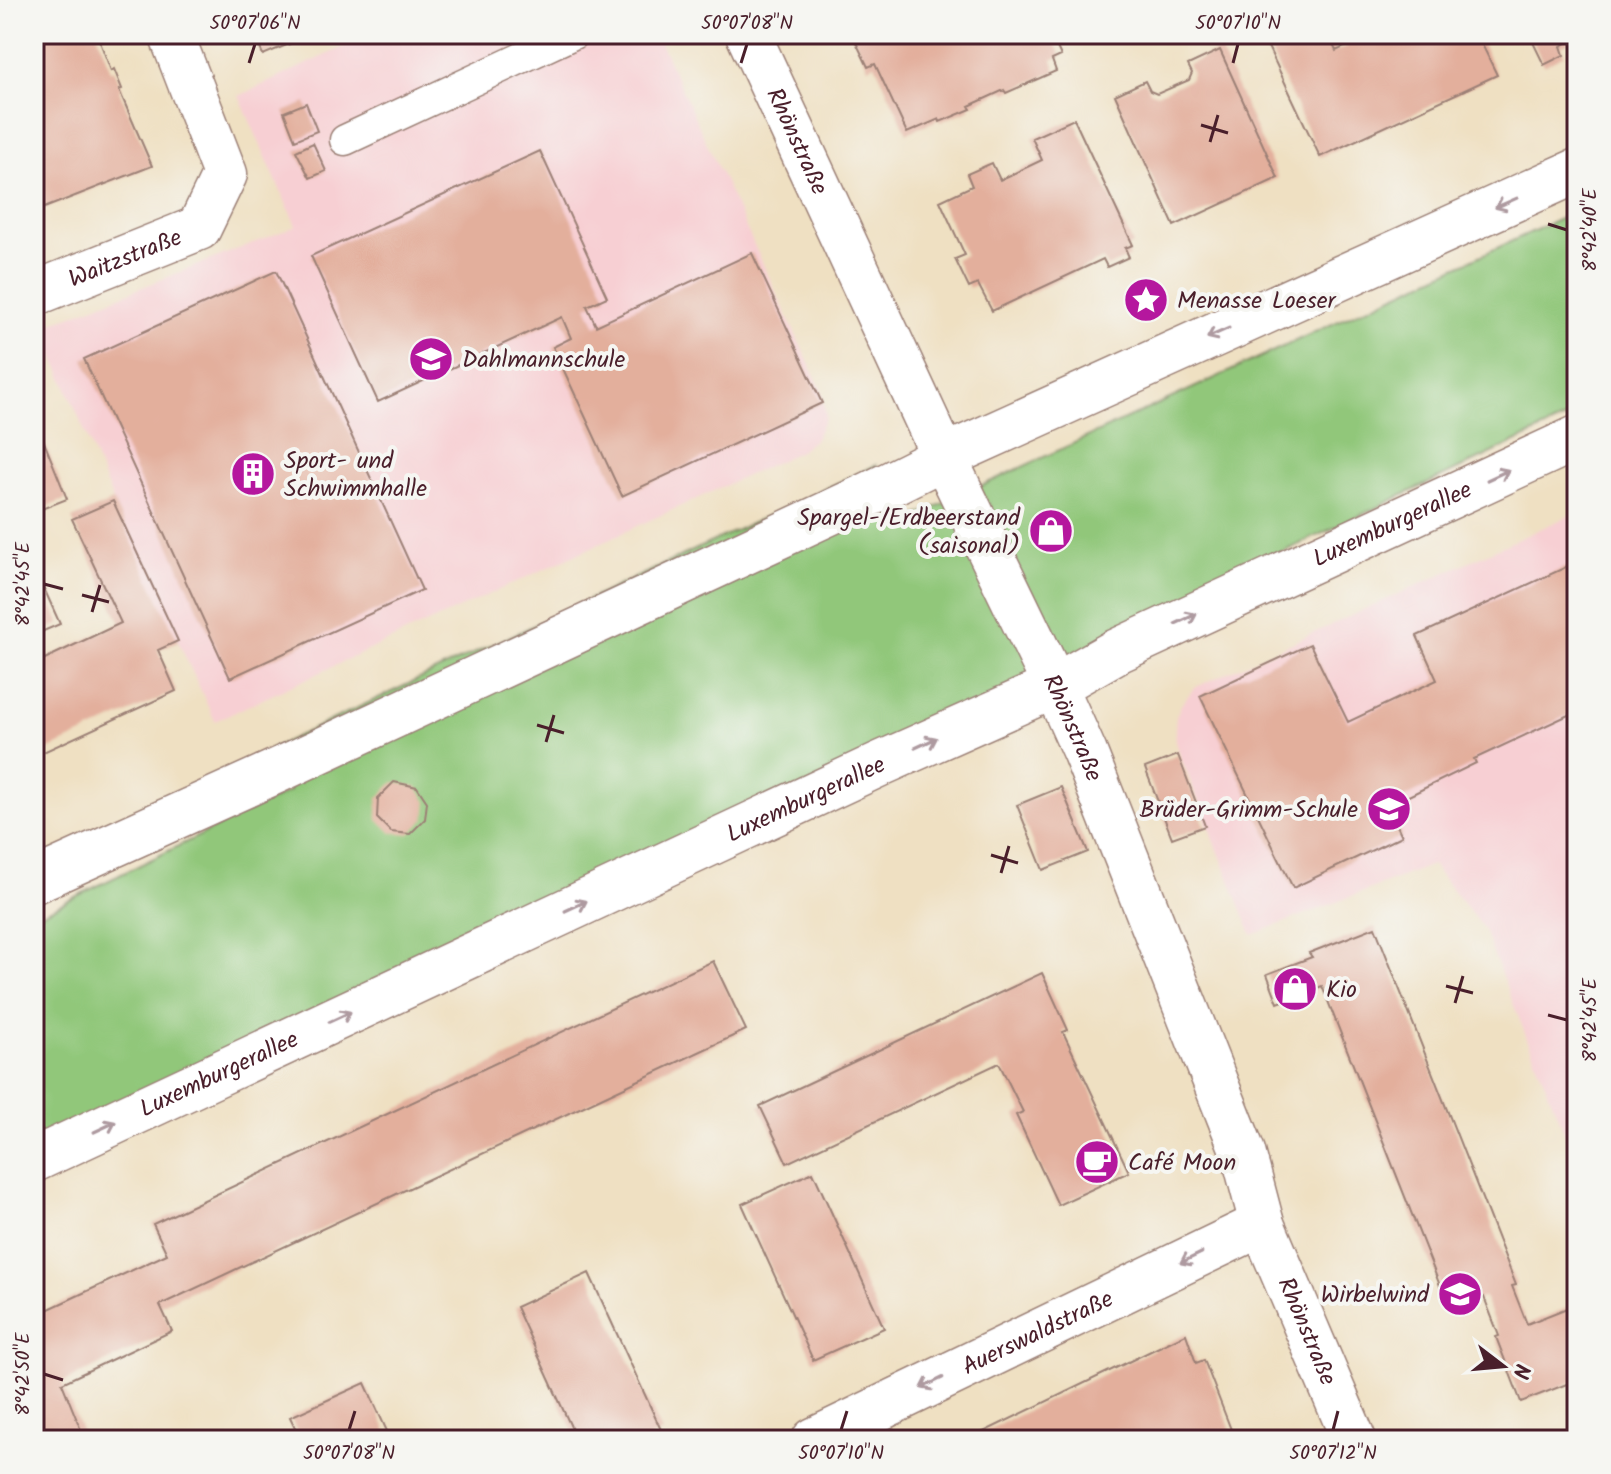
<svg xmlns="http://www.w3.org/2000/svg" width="1611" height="1474" viewBox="0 0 1611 1474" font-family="Kalam,sans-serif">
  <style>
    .built { fill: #f7cfd3 }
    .green { fill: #91c77a; stroke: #6e7352; stroke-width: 2 }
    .building { fill: #e3af9c }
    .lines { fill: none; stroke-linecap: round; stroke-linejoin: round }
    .lane-casing { stroke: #9c8076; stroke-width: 33 }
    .street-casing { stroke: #9c8076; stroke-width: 47 }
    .lane { stroke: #fff; stroke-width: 30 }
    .street { stroke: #fff; stroke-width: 44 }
    .oneway { stroke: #ae9aa0 }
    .ticks { fill: none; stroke: #4a1f2b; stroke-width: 3 }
    .labels { text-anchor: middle; stroke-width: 8; stroke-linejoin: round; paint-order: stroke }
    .street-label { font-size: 24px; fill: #4a1f2b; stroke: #f6f6f2 }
    .poi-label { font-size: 24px; fill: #4a1f2b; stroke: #f6f6f2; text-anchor: start }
    .neatline { fill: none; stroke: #4a1f2b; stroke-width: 3 }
    .ticks-label { font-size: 20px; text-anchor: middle; fill: #4a1f2b }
  </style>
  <rect width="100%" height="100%" fill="#f6f6f2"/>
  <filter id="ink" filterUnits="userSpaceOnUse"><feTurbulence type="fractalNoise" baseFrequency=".0125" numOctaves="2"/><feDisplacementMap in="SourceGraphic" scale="16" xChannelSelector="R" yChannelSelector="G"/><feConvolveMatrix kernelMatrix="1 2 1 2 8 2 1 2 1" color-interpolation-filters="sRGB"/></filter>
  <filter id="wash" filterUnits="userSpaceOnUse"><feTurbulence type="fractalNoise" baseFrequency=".006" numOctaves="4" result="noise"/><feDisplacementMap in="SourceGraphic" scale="32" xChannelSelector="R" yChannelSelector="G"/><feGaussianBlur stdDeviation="1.8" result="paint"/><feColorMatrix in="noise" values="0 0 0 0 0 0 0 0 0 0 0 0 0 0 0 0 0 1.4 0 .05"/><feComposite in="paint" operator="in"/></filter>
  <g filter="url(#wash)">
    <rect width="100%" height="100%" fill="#efe0c2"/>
    <path class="built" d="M371 34H656L822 391 826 417 815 439 800 451 215 721 113 501 42 327 296 226 239 96Z
      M1577 512V1164L1483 928 1432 865 1252 935 1179 753 1176 740 1175 729 1176 716 1181 705 1194 688Z"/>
    <path class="green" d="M1577 211V413L1122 628 981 706 34 1149V917L290 791 270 749 876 465 903 522Z"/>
    <g id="blocks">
      <path class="building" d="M34 34H97L111 71 114 69 122 89 119 90 152 166 34 212V120L36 119 34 115Z
        M254 34H313L263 55Z
        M852 34H1051L1061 56 1052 60 1056 71 1006 93 1004 90 969 106 971 109 940 122 939 119 907 133 875 64 868 67Z
        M1262 34H1328L1336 51 1359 40 1356 34H1477L1497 75 1320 157Z
        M1529 34H1577V38L1561 46 1564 55 1544 65Z
        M1220 50 1278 178 1174 226 1115 95 1145 81 1150 91 1157 94 1189 80 1192 73 1188 65Z
        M306 103 317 131 295 140 284 112Z
        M1074 119 1133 245 1125 248 1129 257 1107 267 1103 259 992 311 978 284 969 288 955 259 965 255 940 201 972 186 967 174 992 163 1000 180 1042 160 1032 138Z
        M313 143 326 171 310 178 296 151Z
        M540 151 607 297 587 306 596 326 752 253 822 403 622 496 553 347 571 338 562 317 378 402 311 256Z
        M276 271 422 590 230 678 84 359Z
        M34 417 67 499 34 512Z
        M113 501 178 641 158 650 176 691 37 755 34 749V664L121 623 72 519Z
        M1577 562V711L1474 759 1476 763 1388 806 1402 836 1293 888 1200 696 1310 644 1348 722 1437 680 1417 636Z
        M42 584 60 624 34 635V587Z
        M1178 755 1205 826 1172 838 1145 768Z
        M394 782 417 787 427 802 425 819 410 834 391 832 377 818 378 798Z
        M1061 787 1088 852 1043 870 1017 805Z
        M1375 927 1516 1285 1512 1286 1527 1324 1577 1304V1380L1521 1402 1496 1337 1499 1336 1484 1297 1450 1311 1322 986 1278 1003 1267 974 1312 957 1309 953Z
        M713 961 746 1030 160 1305 172 1331 62 1383 85 1440H34V1316L167 1254 153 1224Z
        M1042 973 1068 1030 1063 1032 1129 1172 1058 1205 1016 1115 1023 1112 999 1063 787 1163 760 1106Z
        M813 1172 884 1328 813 1360 742 1204Z
        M589 1273 662 1432 644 1440H577L516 1307Z
        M1186 1334 1196 1363 1204 1360 1235 1440H967Z
        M365 1383 391 1440H301L290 1417Z"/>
    </g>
  </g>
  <g filter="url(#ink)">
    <use href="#blocks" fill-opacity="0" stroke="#9c8076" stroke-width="2"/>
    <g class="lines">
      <g class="lane-casing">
        <path id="lane" d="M345 140 573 34"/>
      </g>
      <g class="street-casing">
        <g id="street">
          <path id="s1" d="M748 34 944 457 1055 686 1085 753 1243 1152 1262 1224 1354 1440"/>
          <path id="s2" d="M34 294 199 228 225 174 171 34"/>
          <path d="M34 881 279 770 872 493 944 457 1577 171"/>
          <path id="s3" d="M34 1160 880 764 1055 686 1115 652 1577 438"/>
          <path id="s4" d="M814 1440 1262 1224"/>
        </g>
      </g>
      <use href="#lane" class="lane"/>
      <use href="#street" class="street"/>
    </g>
    <defs><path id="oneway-shaft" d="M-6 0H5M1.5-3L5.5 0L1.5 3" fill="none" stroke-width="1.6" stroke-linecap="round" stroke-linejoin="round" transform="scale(2)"/></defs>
    <g class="oneway">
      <use href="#oneway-shaft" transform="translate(1506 203) rotate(156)"/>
      <use href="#oneway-shaft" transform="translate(1218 333) rotate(156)"/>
      <use href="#oneway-shaft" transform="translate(1498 475) rotate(-25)"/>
      <use href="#oneway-shaft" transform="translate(1186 619) rotate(-25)"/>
      <use href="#oneway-shaft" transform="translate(926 743) rotate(-25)"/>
      <use href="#oneway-shaft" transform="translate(576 906) rotate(-25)"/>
      <use href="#oneway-shaft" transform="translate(340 1017) rotate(-25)"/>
      <use href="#oneway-shaft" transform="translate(105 1127) rotate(-25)"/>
      <use href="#oneway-shaft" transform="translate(1191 1258) rotate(154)"/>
      <use href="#oneway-shaft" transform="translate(932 1383) rotate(154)"/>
    </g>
  </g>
  <path class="ticks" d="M249 63 255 44M741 63 747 44M1233 63 1238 44M1201 125 1228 133M1210 142 1218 115M1548 224 1567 230M44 584 63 589M82 595 109 602M92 612 100 585M537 725 564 733M546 742 554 715M991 855 1018 863M1001 873 1009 846M1446 986 1473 993M1455 1003 1463 976M1548 1015 1567 1020M44 1374 63 1380M349 1430 355 1411M841 1430 847 1411M1333 1430 1338 1411"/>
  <defs>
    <g id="sight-disc" transform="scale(2.3)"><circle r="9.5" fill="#b5179e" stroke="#f6f6f2"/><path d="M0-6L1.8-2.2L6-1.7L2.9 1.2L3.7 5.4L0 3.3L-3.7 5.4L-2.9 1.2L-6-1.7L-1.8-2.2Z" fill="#fff"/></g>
    <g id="school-disc" transform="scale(2.3)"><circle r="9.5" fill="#b5179e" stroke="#f6f6f2"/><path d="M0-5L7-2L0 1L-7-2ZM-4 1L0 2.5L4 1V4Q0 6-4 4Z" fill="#fff"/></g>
    <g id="building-disc" transform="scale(2.3)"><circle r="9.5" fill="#b5179e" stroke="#f6f6f2"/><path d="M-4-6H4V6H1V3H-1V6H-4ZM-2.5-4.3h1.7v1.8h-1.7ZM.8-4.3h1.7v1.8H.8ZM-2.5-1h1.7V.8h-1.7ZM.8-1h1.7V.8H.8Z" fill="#fff"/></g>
    <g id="shop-disc" transform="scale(2.3)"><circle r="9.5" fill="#b5179e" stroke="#f6f6f2"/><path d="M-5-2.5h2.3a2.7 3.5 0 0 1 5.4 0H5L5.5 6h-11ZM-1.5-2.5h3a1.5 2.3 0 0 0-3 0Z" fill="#fff"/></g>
    <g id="cafe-disc" transform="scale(2.3)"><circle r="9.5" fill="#b5179e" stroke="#f6f6f2"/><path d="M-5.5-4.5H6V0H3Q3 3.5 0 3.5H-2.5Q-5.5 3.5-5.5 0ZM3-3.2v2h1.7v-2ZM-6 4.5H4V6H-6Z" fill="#fff"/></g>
  </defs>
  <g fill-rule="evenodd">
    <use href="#sight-disc" x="1146" y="300"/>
    <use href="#school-disc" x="431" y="359"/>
    <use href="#building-disc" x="253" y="474"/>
    <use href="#shop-disc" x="1051" y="531"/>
    <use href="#school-disc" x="1389" y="809"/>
    <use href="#shop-disc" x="1295" y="989"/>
    <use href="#cafe-disc" x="1097" y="1162"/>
    <use href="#school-disc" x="1460" y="1294"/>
  </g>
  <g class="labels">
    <g class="street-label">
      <text dy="8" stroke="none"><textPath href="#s1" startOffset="118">Rhönstraße</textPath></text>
      <text dy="8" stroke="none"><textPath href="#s2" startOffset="98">Waitzstraße</textPath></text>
      <text dy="8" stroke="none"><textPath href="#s3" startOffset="1500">Luxemburgerallee</textPath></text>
      <text dy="8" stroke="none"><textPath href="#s1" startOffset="766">Rhönstraße</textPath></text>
      <text dy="8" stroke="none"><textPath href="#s3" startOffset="852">Luxemburgerallee</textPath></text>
      <text dy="8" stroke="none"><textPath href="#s3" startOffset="204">Luxemburgerallee</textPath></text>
      <text dy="8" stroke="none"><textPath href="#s1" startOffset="1414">Rhönstraße</textPath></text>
      <text dy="8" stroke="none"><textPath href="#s4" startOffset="248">Auerswaldstraße</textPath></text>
    </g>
    <g class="poi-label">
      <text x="1177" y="308">Menasse Loeser</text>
      <text x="462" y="367">Dahlmannschule</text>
      <text x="284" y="468">Sport- und<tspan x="284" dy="28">Schwimmhalle</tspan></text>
      <text x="1020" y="525" text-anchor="end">Spargel-/Erdbeerstand<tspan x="1020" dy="28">(saisonal)</tspan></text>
      <text x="1358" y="817" text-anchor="end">Brüder-Grimm-Schule</text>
      <text x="1326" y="997">Kio</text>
      <text x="1128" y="1170">Café Moon</text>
      <text x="1429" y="1302" text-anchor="end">Wirbelwind</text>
    </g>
  </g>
  <rect width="1611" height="1474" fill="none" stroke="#f6f6f2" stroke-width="88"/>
  <g transform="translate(1503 1366) rotate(106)" stroke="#f6f6f2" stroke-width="6" paint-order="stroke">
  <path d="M0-6L14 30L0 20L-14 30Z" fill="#4a1f2b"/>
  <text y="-12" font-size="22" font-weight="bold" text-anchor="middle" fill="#4a1f2b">N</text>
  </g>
  <rect x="44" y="44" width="1523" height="1386" class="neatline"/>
  <g class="ticks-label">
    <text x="255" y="29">50°07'06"N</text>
    <text x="747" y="29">50°07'08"N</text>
    <text x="1238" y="29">50°07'10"N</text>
    <text transform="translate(1589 230) rotate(-90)" y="7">8°42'40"E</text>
    <text transform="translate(22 584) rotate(-90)" y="7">8°42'45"E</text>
    <text transform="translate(1589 1020) rotate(-90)" y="7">8°42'45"E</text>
    <text transform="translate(22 1374) rotate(-90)" y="7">8°42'50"E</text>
    <text x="349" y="1459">50°07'08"N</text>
    <text x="841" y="1459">50°07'10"N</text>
    <text x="1333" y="1459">50°07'12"N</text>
  </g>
</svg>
